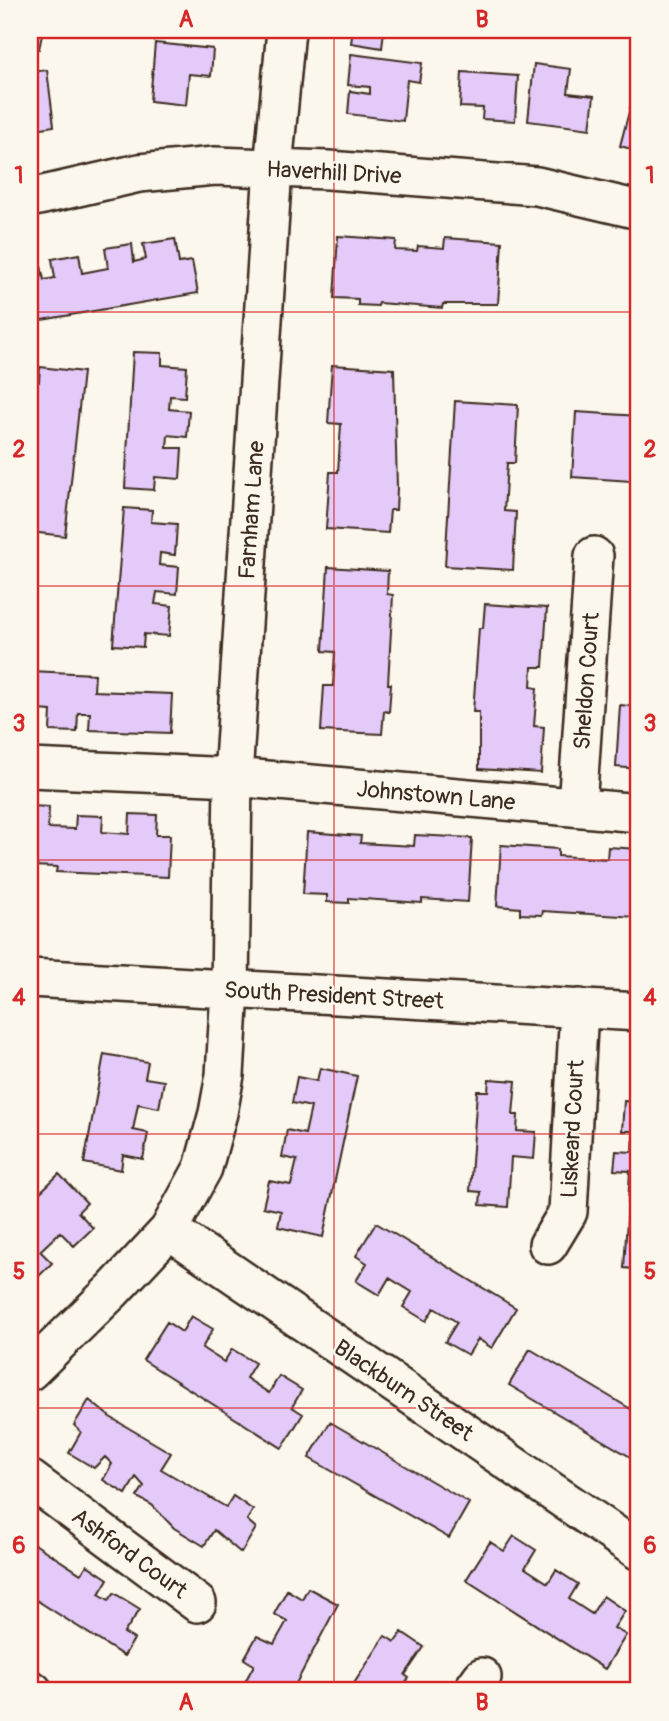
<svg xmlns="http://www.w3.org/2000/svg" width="669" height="1721" viewBox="0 0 669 1721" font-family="Pangolin,sans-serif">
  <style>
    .building { fill: #e3caf9; stroke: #3b2a1e; stroke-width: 2 }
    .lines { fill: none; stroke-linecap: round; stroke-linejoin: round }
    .minor-casing { stroke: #3b2a1e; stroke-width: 42 }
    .minor { stroke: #fbf7ec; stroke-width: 37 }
    .grid { fill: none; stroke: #d62828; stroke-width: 2; stroke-opacity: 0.55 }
    .labels { text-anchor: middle; stroke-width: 5; stroke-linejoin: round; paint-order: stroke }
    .street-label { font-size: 23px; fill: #3b2a1e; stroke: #fbf7ec }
    .neatline { fill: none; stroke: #d62828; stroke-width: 2.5 }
    .grid-label { font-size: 23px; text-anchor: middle; font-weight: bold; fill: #d62828 }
  </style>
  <rect width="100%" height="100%" fill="#fbf7ec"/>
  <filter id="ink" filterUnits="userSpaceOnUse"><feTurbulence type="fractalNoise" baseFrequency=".0143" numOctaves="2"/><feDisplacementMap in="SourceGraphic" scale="14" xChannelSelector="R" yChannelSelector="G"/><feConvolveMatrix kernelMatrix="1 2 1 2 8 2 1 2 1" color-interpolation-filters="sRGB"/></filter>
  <g filter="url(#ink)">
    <path class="building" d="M30 30H43L39 49 30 47Z
      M353 30H384L382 48 351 43Z
      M155 43 213 49 211 76 189 74 186 105 150 101Z
      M351 54 422 63 419 82 407 80 403 121 348 114 350 91 370 94V87L348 85Z
      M534 64 571 69 568 93 594 96 590 129 528 121Z
      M47 70 54 126 30 130V72Z
      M462 72 518 76 515 121 482 119 483 108 460 107Z
      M635 89 639 90V151L620 146Z
      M338 236 396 240 395 250 417 251 418 246 444 248 445 238 502 242 498 304H443L442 308 379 303 378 306 358 305V299L334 298Z
      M175 239 179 263 192 261 198 293 30 322V268L41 266 44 280 55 278 52 259 79 254 82 273 108 268 105 248 132 244 134 262 146 259 143 244Z
      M133 352 162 353V365L187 367 185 397 170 396 169 409 189 411 187 437 168 435 167 448H182L180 479 155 477 154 490 125 488Z
      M332 365 394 369 397 488 396 510H390L388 533 326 529 330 472H338L341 424 328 423Z
      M40 367 83 372 65 536 30 532V436H35L38 409 30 408V381L39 382Z
      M455 401 518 405 515 463H507L504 511 516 512 513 570 445 566Z
      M576 412 639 416V469H632L631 481 572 477Z
      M124 508 152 510 151 522 177 524 175 555 160 553 159 565 179 567 177 594 157 592 155 604 172 606 169 636 144 634 143 647 113 645Z
      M328 567 388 571 387 594 393 595 388 684H391L389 712 384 711 382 734 321 731 324 686H333L335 652 323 651Z
      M485 604 547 608 543 667H532L531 687 537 688 534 726 544 727 541 773 479 769V712H473L479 628H483Z
      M30 671 95 674 94 691 172 694 170 733 89 730 90 713H78L77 732 50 731 51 711 39 710 38 724H30Z
      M620 705 639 707V769L616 767Z
      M30 806 49 807 48 828 75 829 76 815 103 816 102 832 129 834 130 814 157 815 156 835H170L168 877 56 872 57 867 30 866Z
      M307 832 361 836 360 843 414 846 415 835 472 838 468 902 422 899V903L349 898V903L327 902V895L303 894Z
      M501 845 558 849V856L607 859 608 847 639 849V911H636V917L543 911 542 915 520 914V908L497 906Z
      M104 1054 148 1062 145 1078 164 1081 159 1108 138 1104 133 1130 148 1133 143 1159 123 1155 121 1170 84 1163Z
      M320 1068 357 1076 323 1237 278 1227 281 1211 263 1207 269 1181 291 1185 297 1160 282 1157 287 1130 305 1134 311 1107 292 1103 297 1077 317 1081Z
      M489 1079 516 1081 513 1115H518L517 1131 536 1132 534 1159 511 1157 508 1207 480 1205 481 1192 470 1191 477 1091H488Z
      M624 1101 639 1102V1282H633L634 1269 624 1268 630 1171 614 1170 616 1151 633 1152 634 1131H622Z
      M59 1174 87 1203 78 1212 93 1228 74 1246 60 1232 40 1251 52 1263 33 1282 30 1278V1202Z
      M376 1223 516 1308 492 1348 478 1339 468 1355 445 1342 457 1322 434 1308 426 1321 403 1307 412 1292 389 1278 379 1295 356 1281 367 1263 356 1256Z
      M191 1316 213 1329 202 1348 224 1362 232 1349 255 1363 246 1378 269 1393 279 1376 302 1390 292 1407 303 1414 282 1448 143 1360 167 1322 182 1332Z
      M530 1349 639 1414V1462L509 1385Z
      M89 1400 110 1417 171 1453 161 1469 226 1507 233 1496 253 1510 247 1520 256 1528 241 1553 214 1530 204 1546 174 1528 152 1505 137 1497 144 1486 136 1477 126 1494 103 1480 112 1464 105 1457 94 1468 69 1453 81 1432 74 1425Z
      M330 1422 469 1503 449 1538 309 1458Z
      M514 1536 536 1550 525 1568 548 1583 556 1570 578 1584 569 1599 592 1614 603 1596 625 1611 614 1628 626 1635 605 1669 466 1580 490 1542 504 1551Z
      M30 1541 81 1574 87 1565 108 1579 99 1594 109 1600 114 1593 140 1609 124 1633 134 1639 124 1656 30 1596Z
      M308 1588 338 1604 292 1691H240L254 1665 244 1659 257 1636 274 1644 287 1621 274 1614 287 1590 302 1599Z
      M402 1632 424 1647 405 1675 409 1678 401 1691H349L385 1636 395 1642Z"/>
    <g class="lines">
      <g class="minor-casing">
        <path id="minor" d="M30 198 139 173 215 166 328 170 537 186 639 210
          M30 768 233 777 639 813
          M577 807 594 556
          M30 978 639 1012
          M169 1230 639 1551
          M548 1245 568 1212 579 1008
          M30 1371 113 1290 169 1230 203 1168 218 1113 225 1075 230 990 233 777 273 168 286 30
          M30 1479 197 1603
          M30 1689 33 1691
          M472 1691 482 1677"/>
      </g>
      <use href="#minor" class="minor"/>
    </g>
  </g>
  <path class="grid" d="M334 30V1691M30 312H639M30 586H639M30 860H639M30 1134H639M30 1408H639"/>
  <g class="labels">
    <g class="street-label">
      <text transform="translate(334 172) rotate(3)" y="8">Haverhill Drive</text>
      <text transform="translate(251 510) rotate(-86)" y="8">Farnham Lane</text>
      <text transform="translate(586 681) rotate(-86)" y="8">Sheldon Court</text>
      <text transform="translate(436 795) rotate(5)" y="8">Johnstown Lane</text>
      <text transform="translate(334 995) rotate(3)" y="8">South President Street</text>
      <text transform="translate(572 1129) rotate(-87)" y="8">Liskeard Court</text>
      <text transform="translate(404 1390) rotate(34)" y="8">Blackburn Street</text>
      <text transform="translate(130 1553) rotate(36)" y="8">Ashford Court</text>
    </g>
  </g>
  <rect width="669" height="1721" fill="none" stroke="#fbf7ec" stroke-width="77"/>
  <rect x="38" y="38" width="592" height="1644" class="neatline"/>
  <g class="grid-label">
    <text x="186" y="27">A</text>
    <text x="482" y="27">B</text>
    <text x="19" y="183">1</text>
    <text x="650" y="183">1</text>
    <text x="19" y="457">2</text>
    <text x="650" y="457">2</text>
    <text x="19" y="731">3</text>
    <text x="650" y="731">3</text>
    <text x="19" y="1005">4</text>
    <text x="650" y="1005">4</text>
    <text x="19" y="1279">5</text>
    <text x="650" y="1279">5</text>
    <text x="19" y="1553">6</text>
    <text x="650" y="1553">6</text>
    <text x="186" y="1710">A</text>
    <text x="482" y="1710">B</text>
  </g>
</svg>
